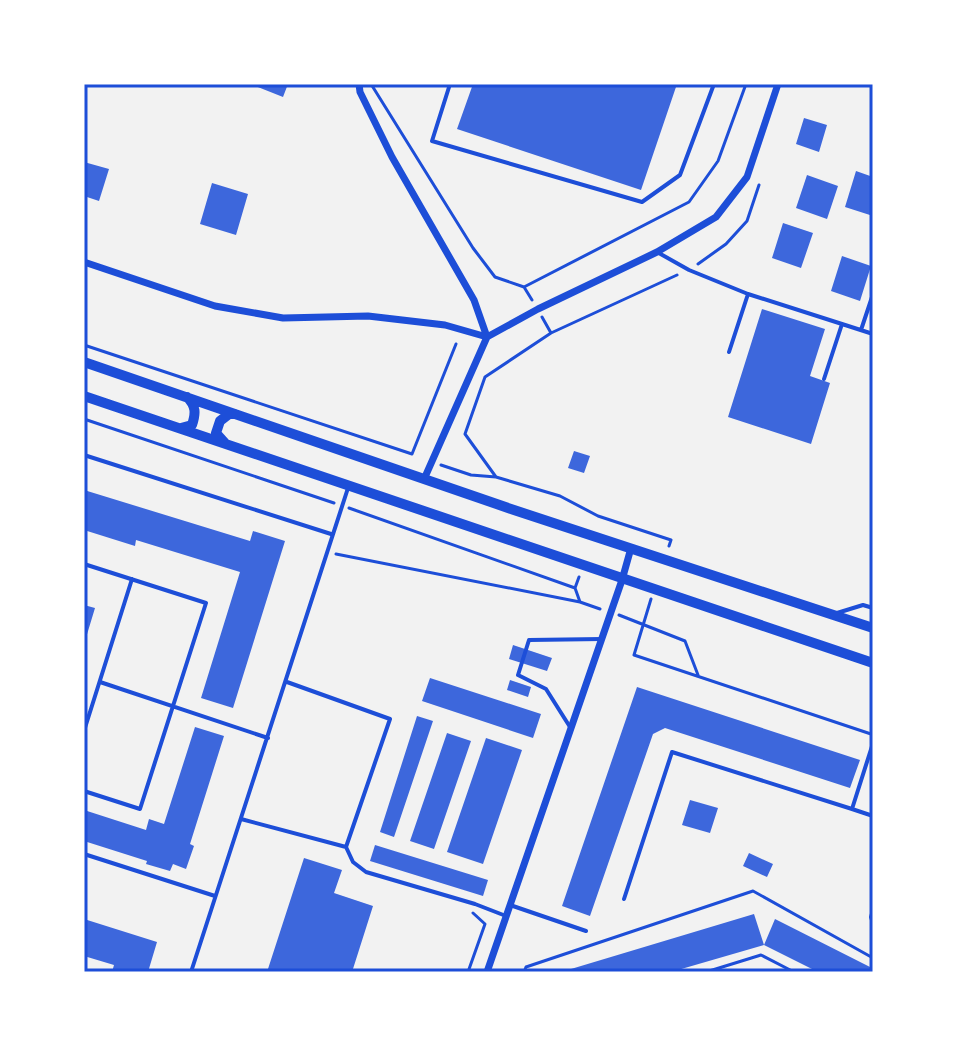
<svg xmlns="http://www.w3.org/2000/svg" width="957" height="1056" viewBox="0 0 957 1056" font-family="Montserrat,sans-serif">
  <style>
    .building { fill: #3d67dc }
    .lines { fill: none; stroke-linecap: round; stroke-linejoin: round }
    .path { stroke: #1d4ed8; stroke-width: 3 }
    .service { stroke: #1d4ed8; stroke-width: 4 }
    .minor { stroke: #1d4ed8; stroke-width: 7 }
    .secondary { stroke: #1d4ed8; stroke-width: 10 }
    .neatline { fill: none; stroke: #1d4ed8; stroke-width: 3 }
  </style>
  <rect width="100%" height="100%" fill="#f2f2f2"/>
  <path class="building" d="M250 84H288L283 97Z
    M473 84H677L641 190 457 129Z
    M804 118 827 125 819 152 796 144Z
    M84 162 109 169 99 201 84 196Z
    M856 171 873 177V216L845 207Z
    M807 175 838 186 827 219 796 208Z
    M212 183 248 194 236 235 200 224Z
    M783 223 813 233 801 268 772 258Z
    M842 256 871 266 860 301 831 291Z
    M762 309 825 329 810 376 830 383 811 444 728 417Z
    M574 451 590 456 584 473 568 468Z
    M84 490 250 541 253 531 285 541 233 708 201 698 240 572 136 540 135 546 84 530Z
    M84 605 95 608 85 641H84Z
    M513 645 552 658 547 671 509 659Z
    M430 678 541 714 533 738 422 701Z
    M510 680 531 687 528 697 507 690Z
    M637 687 860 760 850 788 665 728 653 734 590 916 562 906Z
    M417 716 433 721 394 837 380 832Z
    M195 727 224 736 190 844 194 846 186 869 173 864 170 871 146 864 147 861 84 841V810L146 830 149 819 164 824Z
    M447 733 471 741 434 849 410 841Z
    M486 738 522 750 483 864 447 852Z
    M690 800 718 808 710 833 682 825Z
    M375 845 488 880 483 896 370 861Z
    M749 853 773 864 767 877 743 866Z
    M304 858 342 870 334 893 373 906 352 972H267Z
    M754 914 764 945 775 919 872 968 870 972H818L764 945 671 972H561Z
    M84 919 157 942 148 972H112L114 965 84 956Z"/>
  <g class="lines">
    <path class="path" d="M371 84 473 248 495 277 524 287 532 300
      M698 264 726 244 747 221 759 185
      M524 287 689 202 718 161 746 84
      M542 317 551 333
      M84 345 412 454 456 344
      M84 419 334 503
      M441 465 471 475 496 477
      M349 508 575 588
      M669 546 671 540 598 516 560 496 496 477 465 434 485 377 551 333 677 275
      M336 554 580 602
      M579 577 575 588 580 602 600 609
      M651 599 634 655 871 734
      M619 615 685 641 698 675
      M468 972 485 924 473 913
      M524 972 526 967 753 891 873 958
      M706 972 761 955 794 972"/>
    <path class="service" d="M450 84 432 141 642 202 680 175 714 84
      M657 252 689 270 748 294 729 352
      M748 294 842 324 824 379
      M842 324 873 334
      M861 330 873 294
      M84 455 331 534
      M84 564 206 603 140 809 84 791
      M837 613 863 605 873 608
      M100 682 268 738
      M570 727 546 689 518 675 529 640 602 639
      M84 731 132 579
      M852 809 873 816
      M241 819 346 847 390 719 287 682
      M346 847 353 862 366 872 475 904 506 916
      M84 854 215 896
      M624 899 672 752 852 809 873 743
      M510 905 586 931
      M873 910 871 917 873 923
      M191 972 348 488"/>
    <path class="minor" d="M359 84 360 92 392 157 474 300 487 337
      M84 262 215 306 283 318 368 316 445 325 487 337
      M425 477 487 337 538 309 657 252 716 217 747 177 778 84
      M487 972 622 580 631 548"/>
    <path class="secondary" d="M84 362 514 510 873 628
      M84 396 873 663
      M181 428 192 425C196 413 196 406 187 397
      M225 443 216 433 220 421 229 414H235"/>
  </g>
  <rect width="957" height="1056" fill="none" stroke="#ffffff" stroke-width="172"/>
  <rect x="86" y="86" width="785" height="884" class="neatline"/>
</svg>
